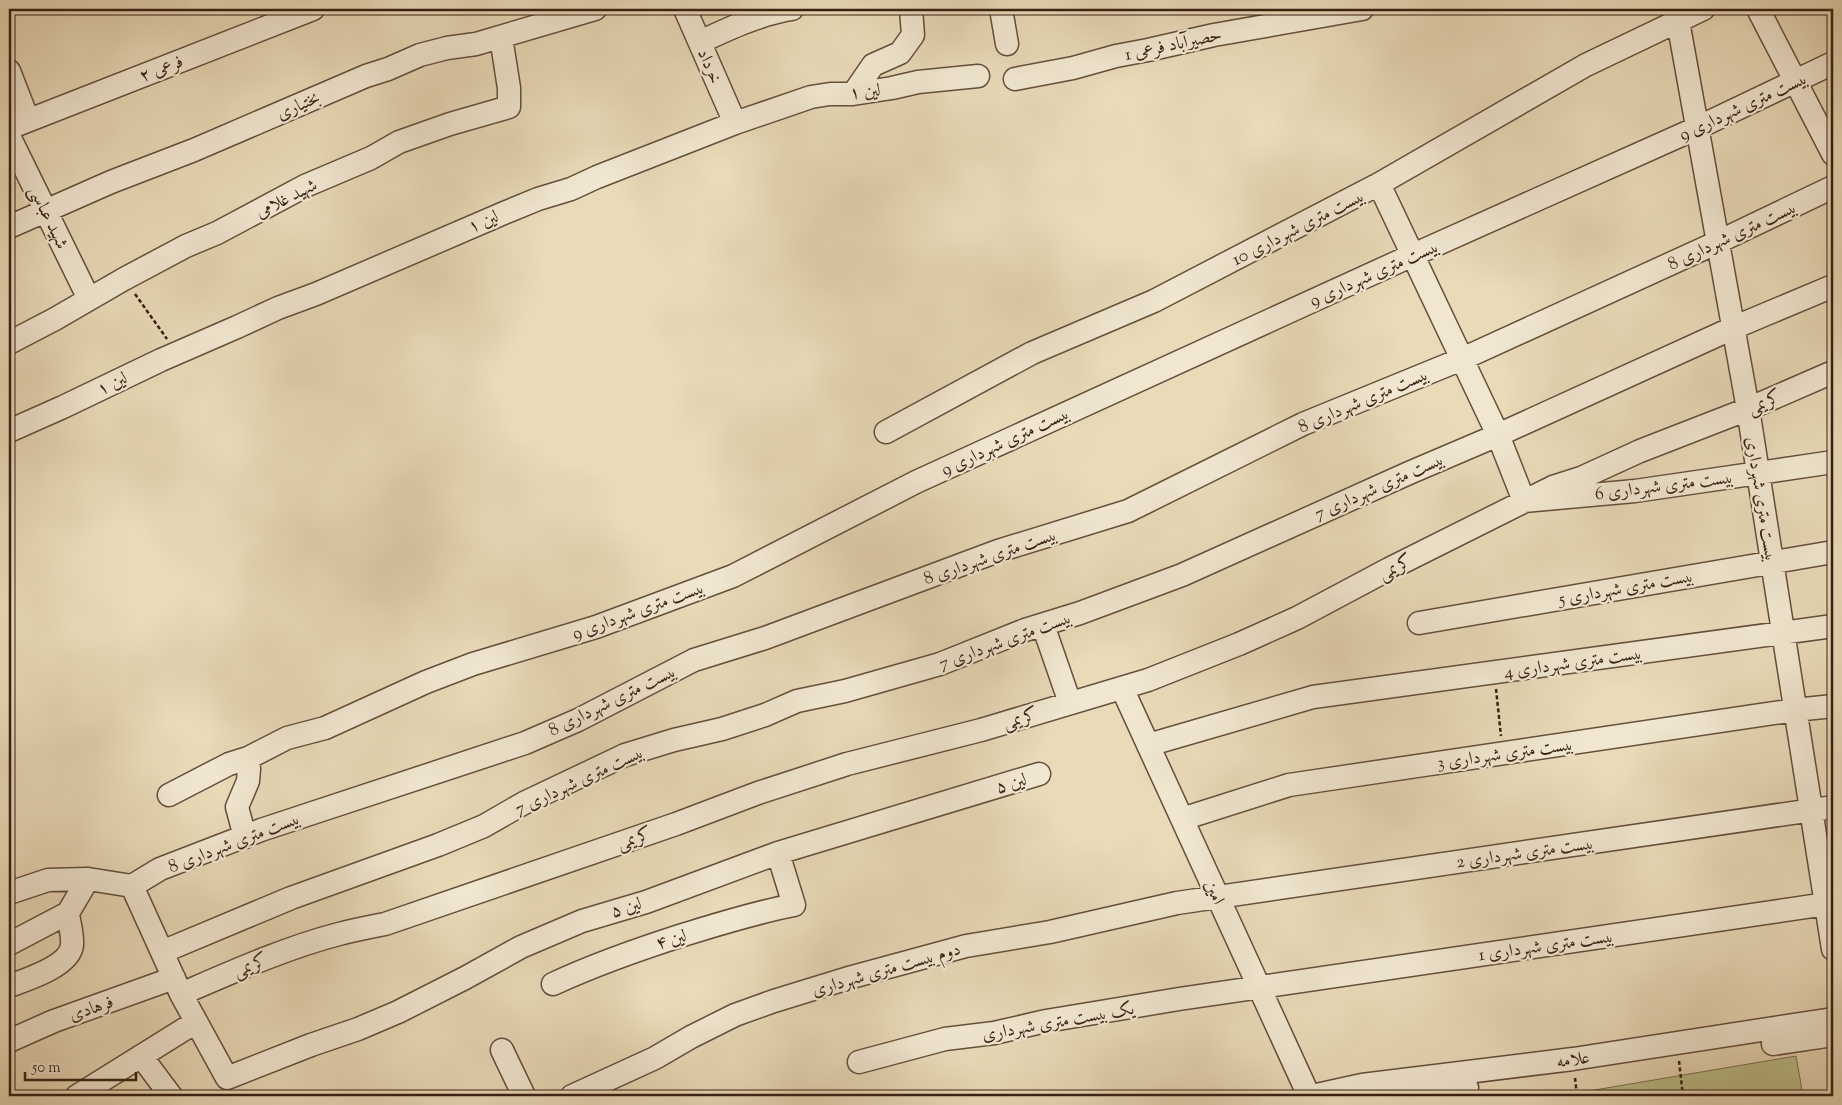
<svg xmlns="http://www.w3.org/2000/svg" width="1842" height="1105" viewBox="0 0 1842 1105" font-family="'Sorts Mill Goudy',Amiri,serif">
  <style>
    .green { fill: #bcbe8a; stroke: #7a6e4f }
    .lines { fill: none; stroke-linecap: round; stroke-linejoin: round }
    .minor-casing { stroke: #644e3d; stroke-width: 25 }
    .path { stroke: #371f14; stroke-width: 2.5; stroke-dasharray: 4 2.5; stroke-linecap: butt }
    .minor { stroke: #f1e7d1; stroke-width: 22 }
    .labels { text-anchor: middle; stroke-width: 4.5; stroke-linejoin: round; paint-order: stroke }
    .street-label { font-size: 18px; fill: #371f14; stroke: #f1e7d1 }
  </style>
  <rect width="100%" height="100%" fill="#e9dab8"/>
  <filter id="stains"><feTurbulence type="fractalNoise" baseFrequency=".004" numOctaves="4"/><feColorMatrix values="0 0 0 0 .2 0 0 0 0 .09 0 0 0 0 .02 0 0 0 .5 -.17"/></filter>
  <radialGradient id="worn" r=".72"><stop offset=".6" stop-color="#630" stop-opacity="0"/><stop offset="1" stop-color="#630" stop-opacity=".3"/></radialGradient>
  <path class="green" d="M1796 1056 1803 1096H1559Z"/>
  <g class="lines">
    <g class="minor-casing">
      <path id="minor" d="M685 9 735 123
        M1001 9 1007 44
        M1758 9 1833 154
        M1678 21 1748 409 1833 949
        M700 42C730 28 760 14 792 9
        M9 71 28 120
        M1015 79 1073 68 1116 56 1148 50 1214 35 1362 9
        M853 94 873 65 900 53 913 35 911 9
        M9 128 313 9
        M9 136 89 299
        M1379 184 1498 435 1524 501 1635 491 1833 462
        M9 227 111 182 194 150 366 76 388 69 420 55 447 48 476 44 595 9
        M9 343 55 319 124 279 186 246 217 233 305 186 371 158 399 142 450 124 509 107V88L501 37
        M9 431 63 407 161 360 237 327 278 308 316 294 504 213 538 199 571 189 597 177 735 123 811 97 830 94H853L892 88 918 82 978 76
        M886 432 1032 353 1154 301 1379 184 1586 65 1703 9
        M1419 623 1833 552
        M1043 625 1070 703
        M1122 688 1309 1096
        M1148 745 1313 697 1833 626
        M169 795 229 764 248 758 287 738 325 728 426 682 473 664 596 627 733 576 916 482 1413 255 1697 128 1833 63
        M1182 819 1289 785 1795 710 1833 706
        M245 837 237 807 248 781 249 769 248 758
        M132 886 160 869 261 830 525 743 578 720 694 660 765 638 998 551 1128 511 1303 424 1462 359 1718 242 1833 187
        M132 886 181 994 227 1078 311 1045 358 1029 398 1012 465 978 521 947 582 921 646 902 778 853 1039 774
        M9 893 48 880 88 879
        M9 944 68 913 88 879 132 886
        M162 952 291 898 438 845 484 826 524 803 625 755 674 740 722 729 765 715 797 701 845 691 940 664 1025 630 1080 613 1182 575 1409 473 1498 435 1733 328 1833 286
        M553 984C598 963 639 949 686 934 722 923 757 912 794 905L778 853
        M9 986C26 980 70 966 72 945 73 935 69 923 68 913
        M181 994C232 972 285 948 339 934 354 930 370 927 385 924L676 824 758 793 847 764 981 730 1148 680 1239 644 1297 618 1389 569 1553 487 1581 478 1640 451 1748 409 1833 372
        M9 1041 54 1021 174 978
        M1773 1044 1833 1035
        M502 1050 524 1096
        M141 1056 171 1096
        M859 1062 945 1039 994 1033 1046 1021 1179 999 1833 903
        M77 1096 196 1022
        M572 1096 655 1058 691 1037 735 1015 774 1001 852 977 966 946 1050 932 1177 903 1833 807
        M1312 1096 1362 1085 1573 1059 1833 1019
        M1408 1096 1467 1088"/>
    </g>
    <path class="path" d="M135 294 167 339
      M1496 689 1501 736
      M1679 1061 1683 1096
      M1575 1078 1577 1096"/>
    <use href="#minor" class="minor"/>
  </g>
  <g class="labels">
    <g class="street-label">
      <text transform="translate(1173 44) rotate(-12)" y="6">حصیرآباد فرعی 1</text>
      <text transform="translate(710 66) rotate(67)" y="6">خرداد</text>
      <text transform="translate(161 68) rotate(-21)" y="6">۲ فرعی</text>
      <text transform="translate(865 91) rotate(-6)" y="6">لین ۱</text>
      <text transform="translate(298 105) rotate(-24)" y="6">بختیاری</text>
      <text transform="translate(1743 106) rotate(-25)" y="6">بیست متری شهرداری 9</text>
      <text transform="translate(286 198) rotate(-27)" y="6">شهید غلامی</text>
      <text transform="translate(49 217) rotate(64)" y="6">شهید عباسی</text>
      <text transform="translate(483 221) rotate(-23)" y="6">لین ۱</text>
      <text transform="translate(1298 227) rotate(-27)" y="6">بیست متری شهرداری 10</text>
      <text transform="translate(1732 235) rotate(-25)" y="6">بیست متری شهرداری 8</text>
      <text transform="translate(1374 273) rotate(-24)" y="6">بیست متری شهرداری 9</text>
      <text transform="translate(112 383) rotate(-26)" y="6">لین ۱</text>
      <text transform="translate(1363 400) rotate(-23)" y="6">بیست متری شهرداری 8</text>
      <text transform="translate(1764 402) rotate(-24)" y="6">کریمی</text>
      <text transform="translate(1005 441) rotate(-25)" y="6">بیست متری شهرداری 9</text>
      <text transform="translate(1664 485) rotate(-7)" y="6">بیست متری شهرداری 6</text>
      <text transform="translate(1379 486) rotate(-24)" y="6">بیست متری شهرداری 7</text>
      <text transform="translate(1762 499) rotate(81)" y="6">بیست متری شهرداری</text>
      <text transform="translate(990 556) rotate(-19)" y="6">بیست متری شهرداری 8</text>
      <text transform="translate(1395 567) rotate(-27)" y="6">کریمی</text>
      <text transform="translate(1626 587) rotate(-10)" y="6">بیست متری شهرداری 5</text>
      <text transform="translate(638 610) rotate(-20)" y="6">بیست متری شهرداری 9</text>
      <text transform="translate(1005 640) rotate(-20)" y="6">بیست متری شهرداری 7</text>
      <text transform="translate(1573 662) rotate(-8)" y="6">بیست متری شهرداری 4</text>
      <text transform="translate(612 700) rotate(-26)" y="6">بیست متری شهرداری 8</text>
      <text transform="translate(1020 718) rotate(-17)" y="6">کریمی</text>
      <text transform="translate(1505 753) rotate(-8)" y="6">بیست متری شهرداری 3</text>
      <text transform="translate(579 780) rotate(-25)" y="6">بیست متری شهرداری 7</text>
      <text transform="translate(1011 783) rotate(-17)" y="6">لین ۵</text>
      <text transform="translate(634 838) rotate(-18)" y="6">کریمی</text>
      <text transform="translate(234 842) rotate(-21)" y="6">بیست متری شهرداری 8</text>
      <text transform="translate(1525 852) rotate(-8)" y="6">بیست متری شهرداری 2</text>
      <text transform="translate(1215 892) rotate(66)" y="6">امین</text>
      <text transform="translate(626 907) rotate(-17)" y="6">لین ۵</text>
      <text transform="translate(671 939) rotate(-16)" y="6">لین ۴</text>
      <text transform="translate(1546 945) rotate(-8)" y="6">بیست متری شهرداری 1</text>
      <text transform="translate(250 965) rotate(-22)" y="6">کریمی</text>
      <text transform="translate(886 969) rotate(-16)" y="6">دوم بیست متری شهرداری</text>
      <text transform="translate(91 1008) rotate(-19)" y="6">فرهادی</text>
      <text transform="translate(1058 1021) rotate(-10)" y="6">یک بیست متری شهرداری</text>
      <text transform="translate(1573 1059) rotate(-8)" y="6">علامه</text>
    </g>
  </g>
  <rect width="1842" height="1105" fill="none" stroke="#e9dab8" stroke-width="30"/>
  <rect x="10" y="10" width="1822" height="1085" fill="none" stroke="#371f14" stroke-width="2.5"/>
  <rect x="15" y="15" width="1812" height="1075" fill="none" stroke="#371f14"/>
  <path d="M25 1072v8h111v-8" fill="none" stroke="#371f14" stroke-width="2.5"/>
  <text x="32" y="1072" font-size="15" fill="#371f14" stroke="#f1e7d1" stroke-width="4" paint-order="stroke">50 m</text>
  <rect width="100%" height="100%" filter="url(#stains)"/>
  <rect width="100%" height="100%" fill="url(#worn)"/>
</svg>
